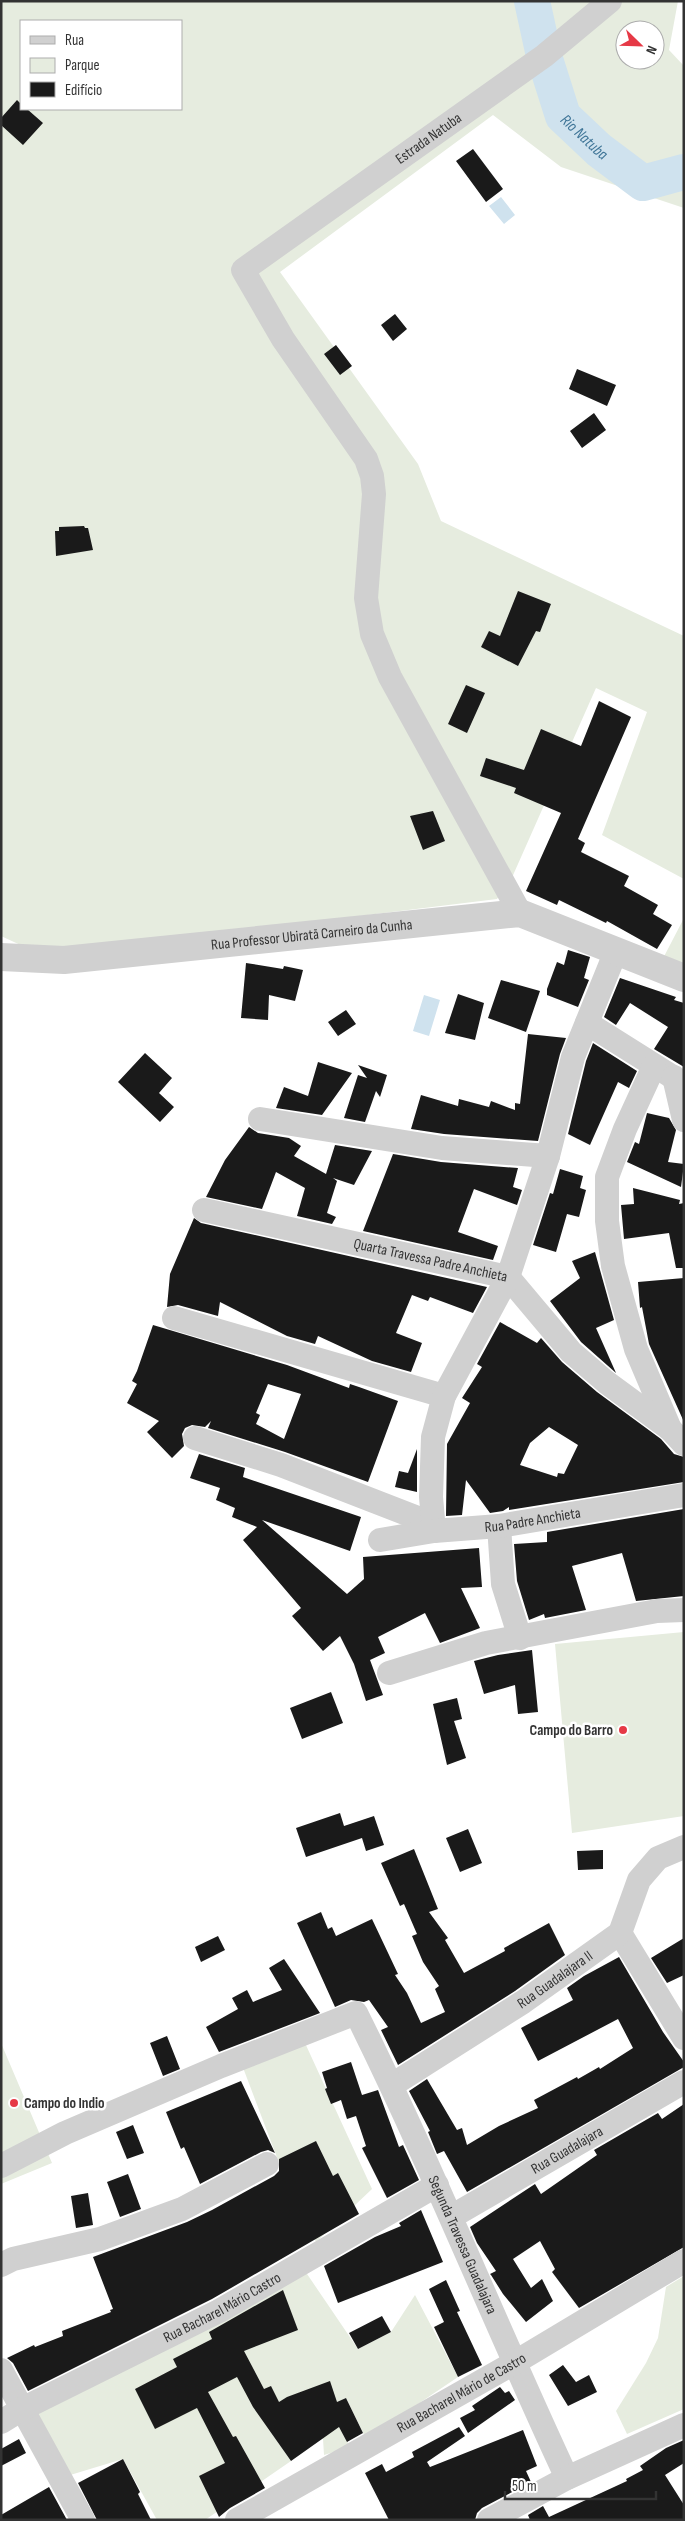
<svg xmlns="http://www.w3.org/2000/svg" width="685" height="2521" viewBox="0 0 685 2521" font-family="'Sofia Sans Condensed',sans-serif">
  <style>
    .green { fill: #e6ecdf; fill-rule: evenodd }
    .water { fill: #cfe2ee }
    .lines { fill: none; stroke-linecap: round; stroke-linejoin: round }
    .river { stroke: #cfe2ee; stroke-width: 36 }
    .building { fill: #1a1a1a; fill-rule: evenodd }
    .minor { stroke: #d0d0d0; stroke-width: 24 }
    .tertiary { stroke: #d0d0d0; stroke-width: 28 }
    .poi-dot { fill: #e63946; stroke: #fff; stroke-width: 2 }
    .labels { text-anchor: middle; stroke-width: 5; stroke-linejoin: round; paint-order: stroke }
    .street-label { font-size: 15px; fill: #333; stroke: #fff }
    .poi-label { font-size: 15px; font-weight: bold; fill: #333; stroke: #fff; text-anchor: end }
    .water-label { font-size: 16px; font-style: italic; fill: #3f7597; stroke: #fff }
  </style>
  <rect width="100%" height="100%" fill="#fff"/>
  <path class="green" d="M1 1H678L669 50 684 66V208L561 167 493 115 280 272 418 464 441 521 684 636V879L602 835 647 712 596 688 510 882 497 899 42 955 1 936ZM21 21H181V109H21ZM625 30H655V60H625Z
    M684 918V976L658 968Z
    M684 1632V1816L572 1833 555 1644Z
    M1 2043 52 2163 1 2184Z
    M305 2043 372 2189 316 2242 278 2160 242 2065Z
    M305 2271 358 2349 391 2332 415 2295 458 2377 366 2439 346 2398 329 2407 350 2447 324 2455 323 2439 296 2394 260 2416 291 2461 205 2520H157L123 2459 67 2476 36 2411Z
    M684 2276V2409L627 2434 616 2411 646 2363 658 2338 666 2287Z"/>
  <path class="water" d="M501 197 515 215 504 224 489 206Z
    M424 995 440 1000 429 1036 413 1031Z"/>
  <g class="lines">
    <path class="river" id="s1" d="M532 1 544 56 563 116 599 150 643 183 684 172"/>
  </g>
  <path class="building" d="M17 100 21 104V109H27L43 123 23 145 1 125V118Z
    M473 149 503 189 486 202 456 161Z
    M395 314 407 329 393 341 381 325Z
    M336 345 352 366 340 375 324 354Z
    M577 369 616 385 607 406 569 389Z
    M594 413 606 430 582 448 570 431Z
    M84 526 85 528H88L93 550 56 556 55 531H59V527Z
    M518 591 551 604 540 632 536 631 518 666 481 647 489 631 500 636Z
    M466 685 485 693 467 733 448 724Z
    M599 701 631 717 578 839 585 843 581 852 629 876 624 886 658 905 653 914 672 925 657 949 607 921 606 923 559 900 557 905 526 891 561 813 514 793 516 788 480 776 486 758 524 770 541 729 581 746Z
    M433 811 445 841 423 850 410 816Z
    M568 950 590 957 584 978 589 980 578 1007 547 995V989L557 962 564 965Z
    M246 963 283 969 284 966 303 970 295 1001 269 995 268 1020 241 1018Z
    M620 978 676 997 674 1000 684 1003V1067L654 1049 668 1027 630 1003 616 1025 604 1017Z
    M501 980 540 991 526 1032 488 1018Z
    M458 994 484 1003 475 1040 445 1033Z
    M346 1010 356 1024 338 1036 328 1022Z
    M528 1034 566 1038 560 1054 538 1141 444 1134 411 1129 421 1095 458 1106 459 1099 489 1107 491 1101 515 1110V1103L520 1104Z
    M593 1043 637 1071 629 1088 618 1082 590 1145 568 1134 586 1061Z
    M145 1053 172 1078 159 1093 174 1107 160 1122 118 1082Z
    M318 1062 352 1073 322 1115 276 1108 284 1087 308 1096Z
    M358 1065 387 1075 380 1097 376 1091 365 1122 344 1118 358 1075 367 1078Z
    M647 1113 669 1118 676 1130 668 1162 684 1164 681 1187 627 1162 635 1142 639 1144Z
    M249 1127 258 1133 289 1138 301 1146 294 1156 326 1174 335 1145 372 1151 354 1185 333 1178 337 1181 327 1213 336 1217 332 1224 297 1216 305 1188 276 1172 262 1209 206 1197 225 1160Z
    M393 1154 441 1162 518 1168 513 1187 522 1190 517 1205 474 1189 458 1232 498 1246 493 1260 363 1231Z
    M560 1169 583 1176 580 1188 586 1190 579 1217 567 1214 556 1252 533 1245 550 1193 553 1194Z
    M633 1188 680 1200 679 1204 684 1203V1268H676L669 1233 624 1239 621 1205 634 1204Z
    M194 1218 201 1223 487 1287 473 1313 430 1297 428 1301 412 1295 396 1333 422 1343 411 1372 372 1361 318 1336 315 1344 287 1336 220 1302 218 1316 178 1305 167 1307 170 1274Z
    M595 1252 614 1320 596 1328 616 1373 581 1342 550 1301 580 1278 572 1261Z
    M684 1278V1422L649 1344 642 1307 640 1308 638 1282Z
    M500 1322 537 1343 541 1338 562 1362 597 1392 661 1439 674 1454 684 1457V1482L509 1510V1507L503 1511 490 1513 466 1480 462 1515 446 1516 447 1444 470 1403 462 1398 482 1367 477 1364ZM549 1427 578 1445 564 1474 558 1473 557 1477 520 1465 530 1443Z
    M153 1325 287 1365 349 1388 350 1384 359 1387 398 1401 368 1482 285 1452 208 1428 211 1421 205 1427 192 1425 185 1428 182 1434 184 1446 172 1458 147 1432 159 1421 127 1403 137 1384 132 1381 137 1371ZM268 1384 301 1394 284 1439 256 1424 260 1415 256 1413Z
    M417 1449V1492L395 1487 399 1471 408 1473Z
    M199 1454 245 1468 243 1477 361 1517 350 1551 262 1520 347 1594 364 1579 363 1557 479 1548 482 1587 461 1588 480 1628 440 1643 425 1613 378 1637 385 1653 370 1660 383 1695 366 1701 354 1664 340 1636 323 1651 292 1616 301 1608 243 1540 257 1527 232 1517 235 1508 216 1500 220 1488 190 1478Z
    M684 1509V1596L636 1601 622 1553 572 1566 586 1610 545 1618 544 1614 529 1620 517 1581 514 1544 547 1542V1532Z
    M532 1650 538 1712 518 1714 515 1685 484 1694 474 1661 498 1655Z
    M331 1692 343 1723 302 1739 290 1708Z
    M457 1698 462 1719 454 1721 466 1758 447 1765 433 1704Z
    M340 1813 344 1826 374 1816 384 1845 366 1851 362 1838 306 1857 296 1828Z
    M468 1829 482 1863 460 1872 446 1838Z
    M414 1849 438 1909 429 1912 448 1938 445 1940 464 1973 505 1951 504 1948 549 1923 565 1955 515 1991 398 2065 381 2030 388 2027 369 2000 364 2002 351 2000 335 2007 297 1923 321 1912 328 1929 332 1927 336 1936 372 1919 398 1974 395 1975 407 1993 421 2023 445 2012 435 1989 439 1986 423 1962 412 1936 417 1934 404 1904 400 1906 381 1863Z
    M603 1850V1869L578 1870 577 1851Z
    M218 1936 225 1950 201 1962 195 1947Z
    M684 1938V1975L667 1983 651 1958Z
    M619 1957 663 2032 684 2062V2067L467 2192 444 2151 437 2154 428 2132 430 2131 409 2091 427 2079 457 2130 462 2128 467 2145 499 2126 538 2108 534 2100 577 2077 578 2079 599 2067 600 2069 633 2048 618 2019 538 2061 521 2028 573 2000 567 1988 584 1976Z
    M284 1959 320 2013 219 2052 206 2027 238 2009 232 1998 247 1990 253 2002 282 1990 269 1968Z
    M167 2036 180 2069 163 2076 150 2043Z
    M351 2062 362 2095 378 2090 399 2147 403 2145 419 2180 387 2198 362 2148 366 2146 356 2116 347 2119 341 2100 331 2104 325 2089 327 2088 322 2072Z
    M241 2081 275 2153 268 2150 261 2152 200 2184 184 2147 181 2149 166 2112Z
    M684 2104V2247L579 2308 552 2272 555 2269 540 2241 513 2259 531 2288 542 2279 553 2301 526 2322 503 2294 491 2275 490 2274 496 2271 477 2243 470 2227 535 2184 541 2194 597 2155 594 2150 658 2113 662 2119Z
    M133 2125 144 2153 127 2159 116 2132Z
    M316 2141 333 2176 338 2173 359 2214 212 2299 28 2391 13 2363 7 2358 34 2345 35 2347 63 2336 62 2331 111 2312 110 2310 113 2309 93 2257 187 2222 212 2210 274 2176 279 2171V2159Z
    M128 2174 141 2209 120 2217 107 2182Z
    M88 2193 93 2225 76 2228 71 2196Z
    M421 2210 443 2262 338 2303 324 2266 375 2237 401 2226 399 2223Z
    M446 2280 460 2311 457 2312 482 2365 458 2377 434 2327 444 2322 429 2289Z
    M283 2290 298 2330 244 2351 264 2389 271 2386 279 2402 287 2397 330 2381 337 2402 346 2398 363 2433 347 2442 339 2427 291 2461 253 2407 237 2377 210 2391 208 2392 233 2437 236 2436 265 2488 230 2508 219 2517 199 2476 225 2463 197 2408 155 2429 135 2389 177 2367 173 2359 212 2339 209 2332Z
    M382 2316 391 2332 358 2349 349 2333Z
    M563 2365 576 2382 589 2375 597 2392 568 2406 549 2375Z
    M500 2387 505 2393 509 2391 515 2400 468 2433 460 2418 475 2410 472 2406Z
    M459 2427 465 2436 427 2462 430 2467 523 2430 537 2466 526 2471 531 2482 482 2508 477 2513 475 2520H389L365 2473 382 2464 386 2472 414 2457 412 2452Z
    M19 2439 26 2453 1 2466V2449Z
    M684 2440V2463L665 2475 684 2505V2520H530L528 2515 543 2506 549 2517 627 2481 626 2479 643 2470 640 2466 666 2448Z
    M123 2459 140 2492 138 2494 151 2520H97L78 2483Z
    M49 2487 67 2520H1V2515Z"/>
  <g class="lines">
    <g class="minor">
      <path id="s2" d="M520 913 390 677 372 634 366 598 374 494 372 476 366 459 283 339 243 270 544 56 610 1"/>
      <path d="M587 1023 684 1084"/>
      <path d="M654 1066 625 1129 607 1177V1221L613 1266 636 1349 670 1429"/>
      <path d="M674 1077 684 1120"/>
      <path d="M260 1119 442 1148 548 1156"/>
      <path id="s3" d="M204 1210 508 1277 571 1352 606 1382 670 1429 684 1444"/>
      <path d="M174 1318 444 1396"/>
      <path d="M195 1438 281 1465 433 1524"/>
      <path d="M499 1526 503 1584 520 1638"/>
      <path d="M434 1531 431 1497 433 1437 444 1396 508 1277 548 1156 573 1057 616 951"/>
      <path id="s4" d="M380 1540 434 1531 499 1526 684 1495"/>
      <path d="M389 1673 486 1643 657 1611 684 1610"/>
      <path d="M620 1933 684 2038"/>
      <path id="s5" d="M392 2085 523 2002 620 1933 639 1880 658 1858 684 1847"/>
      <path id="s6" d="M1 2166 65 2133 221 2066 356 2013C432 2166 495 2324 567 2478"/>
      <path id="s7" d="M451 2217 684 2082"/>
      <path d="M1 2265 13 2259 100 2239 182 2209 267 2164"/>
      <path d="M1 2370 83 2520"/>
      <path id="s8" d="M1 2422 22 2409 219 2311 437 2185"/>
      <path id="s9" d="M237 2520 514 2363 684 2261"/>
      <path d="M489 2520 567 2478 684 2425"/>
    </g>
    <path class="tertiary" id="s10" d="M1 957 64 960 520 913 684 978"/>
  </g>
  <g class="poi-dot">
    <circle cx="623" cy="1730" r="5"/>
    <circle cx="14" cy="2103" r="5"/>
  </g>
  <g class="labels">
    <g class="street-label">
      <text dy="5" stroke="none"><textPath href="#s2" startOffset="946">Estrada Natuba</textPath></text>
      <text dy="5" stroke="none"><textPath href="#s10" startOffset="312">Rua Professor Ubiratã Carneiro da Cunha</textPath></text>
      <text dy="5" stroke="none"><textPath href="#s3" startOffset="232">Quarta Travessa Padre Anchieta</textPath></text>
      <text dy="5" stroke="none"><textPath href="#s4" startOffset="154">Rua Padre Anchieta</textPath></text>
      <text dy="5" stroke="none"><textPath href="#s5" startOffset="194">Rua Guadalajara II</textPath></text>
      <text dy="5" stroke="none"><textPath href="#s7" startOffset="134">Rua Guadalajara</textPath></text>
      <text dy="5" stroke="none"><textPath href="#s6" startOffset="642">Segunda Travessa Guadalajara</textPath></text>
      <text dy="5" stroke="none"><textPath href="#s8" startOffset="249">Rua Bacharel Mário Castro</textPath></text>
      <text dy="5" stroke="none"><textPath href="#s9" startOffset="258">Rua Bacharel Mário de Castro</textPath></text>
    </g>
    <g class="poi-label">
      <text x="613" y="1735">Campo do Barro</text>
      <text x="24" y="2108" text-anchor="start">Campo do Indio</text>
    </g>
    <g class="water-label">
      <text dy="6" stroke="none"><textPath href="#s1" startOffset="149">Rio Natuba</textPath></text>
    </g>
  </g>
  <rect width="685" height="2521" fill="none" stroke="#333333" stroke-width="5"/>
  <rect x="20" y="20" width="162" height="90" fill="#ffffff" stroke="#adadad"/>
  <rect x="30" y="36" width="25" height="8" fill="#d0d0d0" stroke="#adadad"/>
  <text x="65" y="45" font-size="15" fill="#333333">Rua</text>
  <rect x="30" y="58" width="25" height="15" fill="#e6ecdf" stroke="#adadad"/>
  <text x="65" y="70" font-size="15" fill="#333333">Parque</text>
  <rect x="30" y="82" width="25" height="15" fill="#1a1a1a" stroke="#adadad"/>
  <text x="65" y="95" font-size="15" fill="#333333">Edifício</text>
  <g transform="translate(640 45) rotate(113)"><circle r="24" fill="#ffffff" stroke="#adadad"/>
  <path d="M0-4L9 19L0 12L-9 19Z" fill="#e63946"/>
  <text y="-8" font-size="14" font-weight="bold" text-anchor="middle" fill="#333333">N</text>
  </g>
  <path d="M505 2491v8h151v-8" fill="none" stroke="#333333" stroke-width="2.5"/>
  <text x="512" y="2491" font-size="15" fill="#333333" stroke="#ffffff" stroke-width="4" paint-order="stroke">50 m</text>
</svg>
